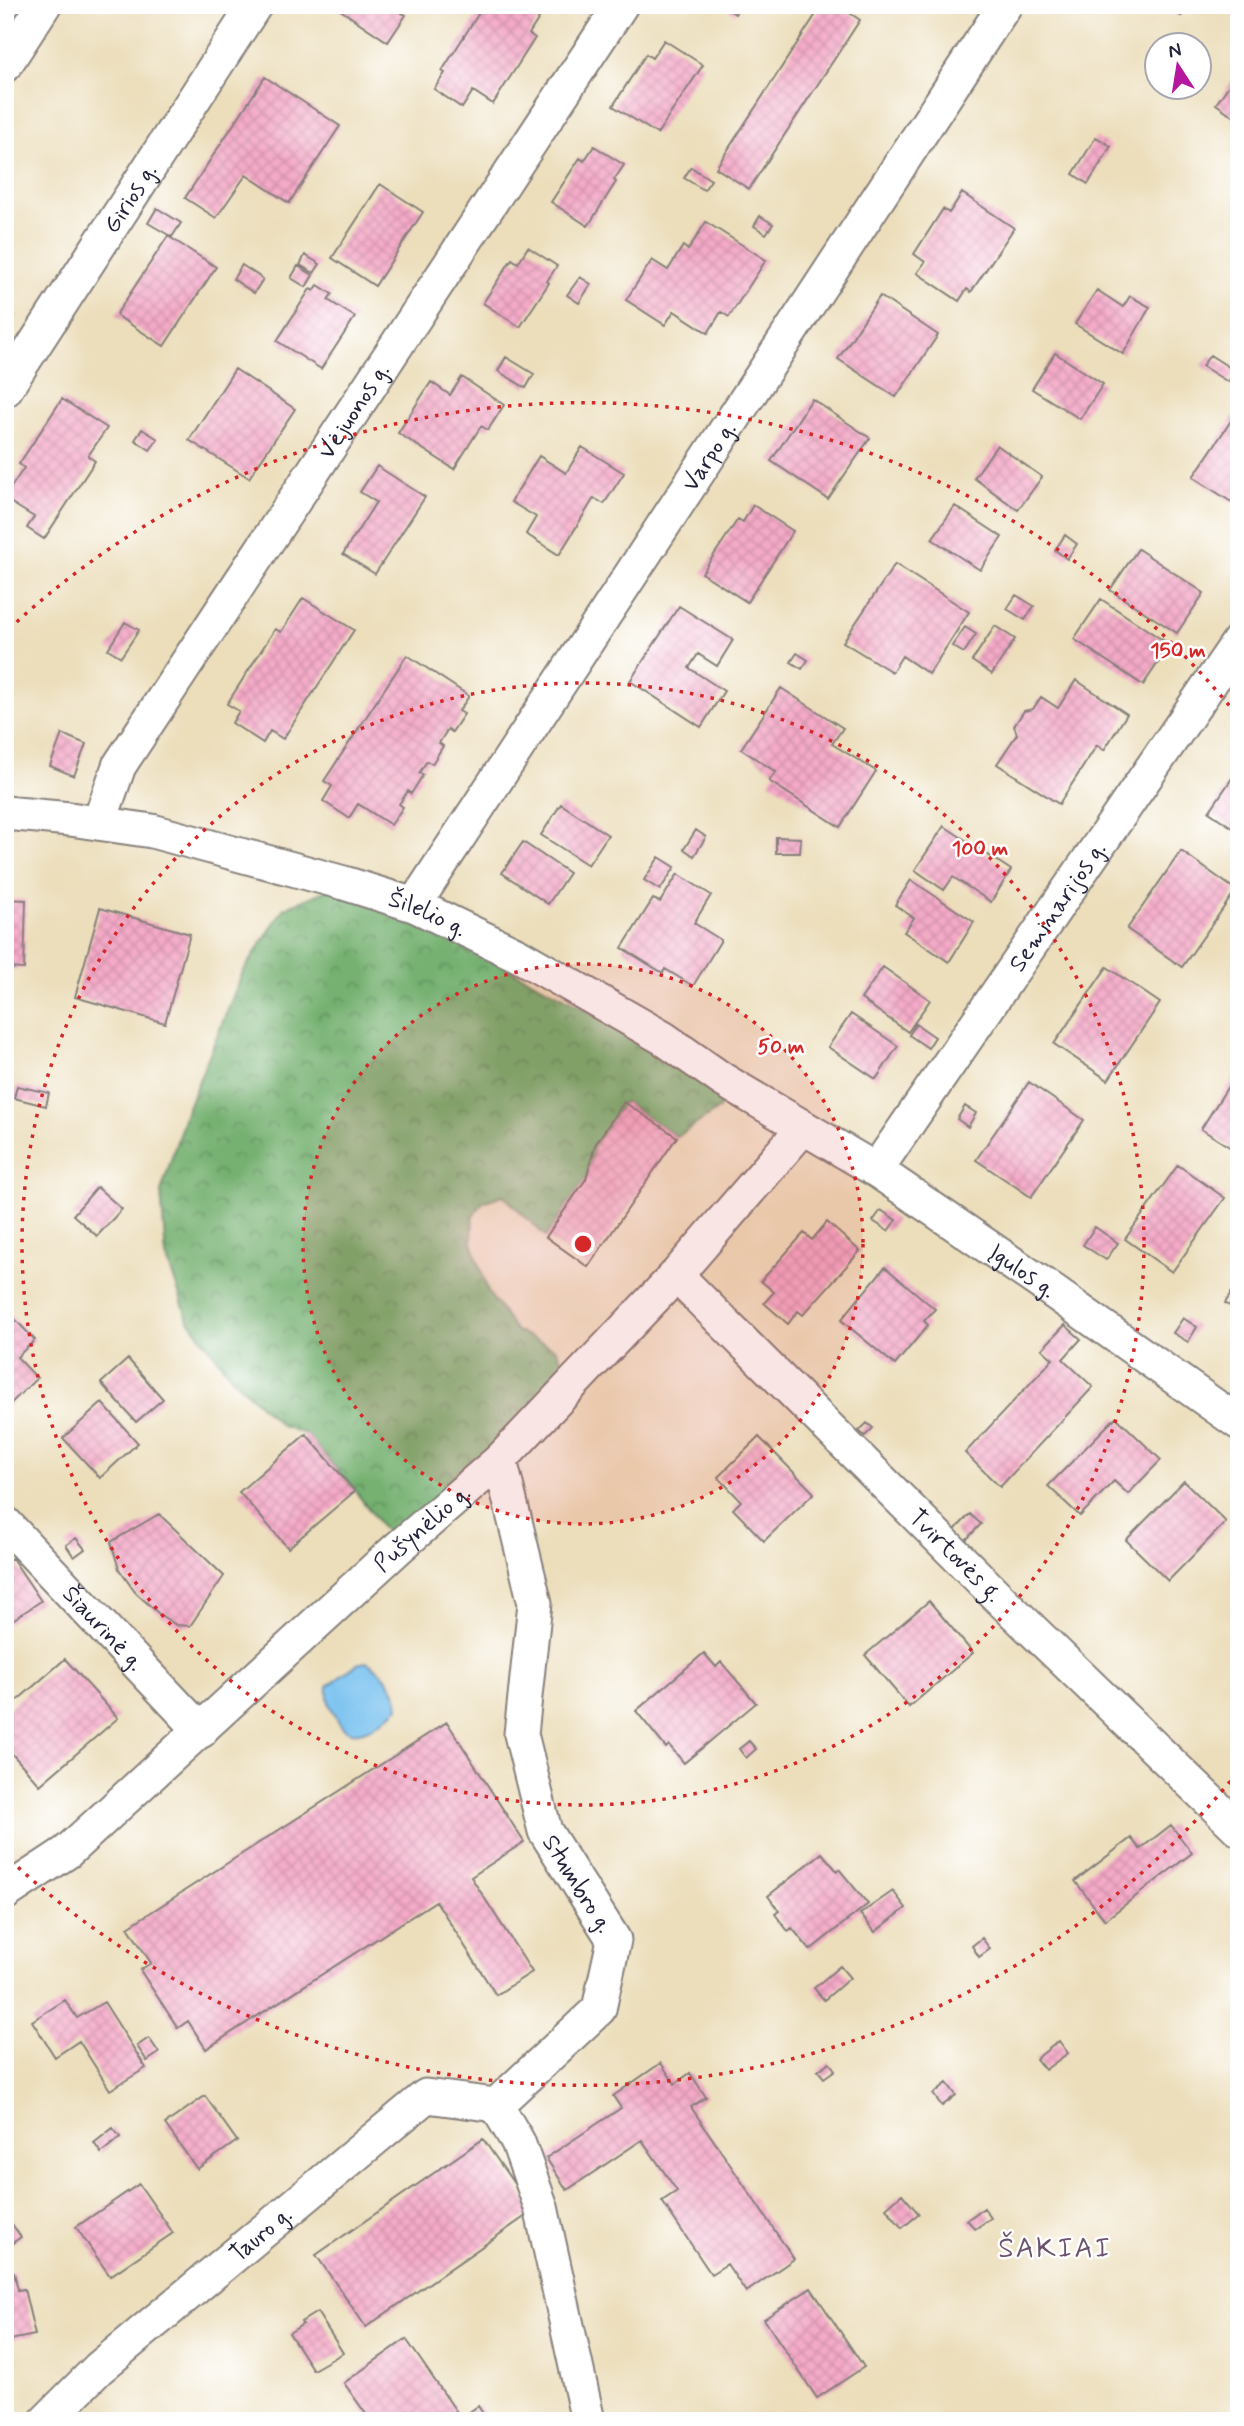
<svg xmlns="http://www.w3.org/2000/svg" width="1244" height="2426" viewBox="0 0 1244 2426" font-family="Mynerve,sans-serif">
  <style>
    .forest { fill: url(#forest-crowns); stroke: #4c6a56; stroke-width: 2 }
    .water { fill: #76c0ef; stroke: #4c7195; stroke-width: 2 }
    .building { fill: url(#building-cross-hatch) }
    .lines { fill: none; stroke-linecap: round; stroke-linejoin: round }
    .street-casing { stroke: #87807b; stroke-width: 37 }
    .street { stroke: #fff; stroke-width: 33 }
    .ring { fill: none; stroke: #d62828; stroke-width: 3.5; stroke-dasharray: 3.5 7 }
    .labels { text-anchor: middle; stroke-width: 5; stroke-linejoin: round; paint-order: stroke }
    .street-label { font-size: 24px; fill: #22223b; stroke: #fff }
    .quarter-label { font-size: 28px; letter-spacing: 2px; fill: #6c526c; stroke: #fff }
    .centre { fill: #d62828; stroke: #fff; stroke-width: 3.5 }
    .ring-label { font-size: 21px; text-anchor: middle; font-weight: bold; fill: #d62828; stroke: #fff; stroke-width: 5; stroke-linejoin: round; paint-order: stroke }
  </style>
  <defs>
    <pattern id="forest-crowns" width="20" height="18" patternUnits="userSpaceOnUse" patternTransform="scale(1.75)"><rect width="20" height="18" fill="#76b171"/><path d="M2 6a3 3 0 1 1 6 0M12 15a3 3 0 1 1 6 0" fill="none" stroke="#60905e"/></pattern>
    <pattern id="building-cross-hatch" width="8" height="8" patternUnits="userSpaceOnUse" patternTransform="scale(1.75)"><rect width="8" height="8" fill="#f4aac7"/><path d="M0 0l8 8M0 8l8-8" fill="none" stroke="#d192ac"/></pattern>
  </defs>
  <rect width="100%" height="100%" fill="#fff"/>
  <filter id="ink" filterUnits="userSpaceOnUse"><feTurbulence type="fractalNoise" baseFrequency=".0143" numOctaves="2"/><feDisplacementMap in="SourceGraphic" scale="14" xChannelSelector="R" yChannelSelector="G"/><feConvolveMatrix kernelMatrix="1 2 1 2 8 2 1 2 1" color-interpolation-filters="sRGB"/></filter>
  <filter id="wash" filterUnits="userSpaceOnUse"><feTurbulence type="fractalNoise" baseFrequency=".00686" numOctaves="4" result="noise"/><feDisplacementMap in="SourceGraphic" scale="28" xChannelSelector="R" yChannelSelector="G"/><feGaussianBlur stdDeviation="1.57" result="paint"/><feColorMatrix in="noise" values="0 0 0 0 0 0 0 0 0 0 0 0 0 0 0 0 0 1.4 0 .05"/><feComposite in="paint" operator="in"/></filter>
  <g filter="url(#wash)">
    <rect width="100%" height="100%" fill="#ecdebb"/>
    <path class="forest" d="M344 883 723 1080 720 1108 677 1137 624 1102 595 1145 586 1179 546 1237 503 1195 483 1202 473 1216 472 1242 488 1292 516 1331 556 1349 566 1368 398 1548 355 1491 306 1434 282 1426 234 1380 188 1319 166 1256 161 1192 186 1112 243 972 284 908Z"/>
    <path class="water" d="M366 1662C381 1669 398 1689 399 1707 388 1717 362 1740 346 1730 341 1727 339 1722 336 1717 329 1705 327 1700 328 1686L357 1664Z"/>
    <g id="blocks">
      <path class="building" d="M333 5H404L400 12 406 15 388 42Z
        M484 5 491 9 494 5H519L539 18 529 34 535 38 493 104 473 91 462 108 434 89 445 73 442 71Z
        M722 5H740L735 14Z
        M822 5H838L860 20 749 189 716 168Z
        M1165 5H1189L1181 16Z
        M664 40 703 65 657 134 613 106 646 54 652 58Z
        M1239 71V120L1216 104Z
        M265 77 340 126 289 203 246 175 216 218 185 198Z
        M1096 137 1111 146 1088 184 1073 174Z
        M594 146 624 165 614 180 616 182 588 226 551 202 580 158 584 161Z
        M691 167 711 180 704 190 684 178Z
        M380 184 423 212 375 286 332 258Z
        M962 193 1014 228 971 292 967 289 959 301 917 273 925 262 914 254 943 209 949 213Z
        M157 208 181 223 172 237 148 223Z
        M760 216 773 224 766 234 754 226Z
        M706 222 766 260 729 317 721 312 708 333 674 311 665 325 626 300 652 260 668 270 683 246 688 250Z
        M168 236 216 267 164 346 116 315Z
        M528 247 557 266 547 281 549 283 520 327 483 303 512 259 518 263Z
        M305 255 320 264 314 273 300 265Z
        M242 265 263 279 254 293 233 279Z
        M298 266 313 275 306 287 291 278Z
        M580 277 591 284 579 303 567 295Z
        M318 285 332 294 328 300 355 317 321 369 277 341 310 289 314 291Z
        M1097 290 1123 307 1130 296 1150 307 1123 354 1075 324Z
        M880 296 938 335 896 397 838 359Z
        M5 310 14 315 5 329Z
        M1055 353 1103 384 1080 419 1032 389Z
        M1210 355 1235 371 1228 382 1202 366Z
        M506 357 534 374 526 388 498 371Z
        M235 369 295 409 249 478 189 440Z
        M462 377 504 405 488 430 481 426 454 469 398 433 431 382 450 395Z
        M62 399 107 428 88 456 95 461 44 539 27 528 34 517 5 499V496L24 468 19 464Z
        M812 399 870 438 828 499 771 461Z
        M1239 409V507L1193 477Z
        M142 429 158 439 150 450 135 440Z
        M997 445 1042 477 1018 510 974 478Z
        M582 447 624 473 604 504 594 498 559 555 526 534 536 517 511 502 539 456 566 473Z
        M377 466 425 497 375 574 343 554 376 502 360 492Z
        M753 505 793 531 747 602 702 573 738 519 743 522Z
        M955 506 1002 537 980 570 932 539Z
        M1065 535 1077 544 1067 559 1055 550Z
        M1138 549 1204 593 1177 633 1110 590Z
        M895 564 969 612 929 674 902 656 892 672 843 642Z
        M1016 595 1034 606 1025 620 1007 609Z
        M303 598 354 630 283 739 270 731 263 743 232 723 239 711 227 704 275 629 281 632Z
        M1101 599 1170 645 1143 685 1074 639Z
        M679 606 733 640 717 666 698 654 689 668 724 691 701 727 630 681Z
        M125 622 139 630 121 657 108 649Z
        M995 626 1015 639 992 674 972 661Z
        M965 627 976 634 964 653 952 646Z
        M797 653 808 660 802 669 791 662Z
        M407 655 469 696 459 711 464 714 452 732 448 729 439 743 443 746 432 764 427 761 419 773 423 775 411 794 408 791 399 804 403 807 391 825 358 804 349 818 323 801 332 786 324 781Z
        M1076 680 1127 714 1104 750 1097 745 1059 804 997 764 1017 734 1014 726 1024 711 1033 709 1041 697 1058 708Z
        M781 688 843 728 832 744 876 771 840 827 769 781 776 772 741 749Z
        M62 734 86 744 74 776 50 766Z
        M1239 768V832L1209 812Z
        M561 804 608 835 588 865 541 835Z
        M944 826 1011 870 991 902 953 877 944 890 915 870Z
        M696 830 706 837 694 856 684 849Z
        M776 837 801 838 800 853H776Z
        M523 842 569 873 548 904 502 873Z
        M1181 851 1236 890 1182 967 1127 929Z
        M659 857 675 867 660 890 644 880Z
        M678 874 711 895 694 923 721 940 693 986 665 969 663 973 622 948 653 899 660 902Z
        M911 880 974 922 949 962 904 932 914 918 895 905Z
        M5 899 26 900 24 969 5 968Z
        M100 908 190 934 165 1023 75 997Z
        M883 967 930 1000 908 1032 861 999Z
        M1107 967 1160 1003 1108 1080 1054 1044Z
        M851 1014 898 1046 876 1079 828 1047Z
        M916 1024 935 1037 928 1048 909 1035Z
        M1239 1069V1153L1201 1129Z
        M1029 1082 1084 1120 1031 1197 976 1160Z
        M17 1086 49 1093 46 1106 14 1098Z
        M624 1102 677 1137 588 1267 546 1237 586 1179 595 1145Z
        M965 1106 976 1113 968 1127 957 1119Z
        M1178 1165 1225 1198 1172 1272 1125 1239Z
        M97 1187 122 1209 97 1236 73 1215Z
        M881 1210 896 1220 888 1231 873 1221Z
        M827 1222 860 1251 803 1315 798 1311 788 1324 764 1303 774 1292 761 1281 804 1233 812 1240Z
        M1095 1227 1118 1243 1106 1260 1083 1245Z
        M885 1267 935 1309 924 1321 928 1325 895 1365 841 1320Z
        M1239 1281V1312L1225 1303Z
        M5 1309 35 1340 17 1357 37 1378 5 1409Z
        M1183 1318 1197 1327 1188 1342 1173 1333Z
        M1065 1325 1081 1339 1063 1359 1093 1387 1000 1487 965 1453 1053 1359 1042 1349Z
        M128 1359 163 1399 136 1422 101 1383Z
        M102 1403 138 1443 100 1478 63 1438Z
        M1116 1417 1161 1460 1128 1494 1114 1481 1080 1516 1048 1486Z
        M867 1423 873 1428 865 1436 859 1431Z
        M306 1434 355 1491 288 1548 239 1492Z
        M759 1437 814 1493 764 1541 733 1509 741 1501 718 1477Z
        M1184 1481 1226 1522 1168 1581 1126 1540Z
        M159 1514 224 1576 190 1626 176 1625 159 1614 135 1592 119 1569 111 1542Z
        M970 1514 981 1524 965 1541 954 1531Z
        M76 1538 85 1549 74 1557 66 1545Z
        M12 1558 41 1601 5 1625V1563Z
        M929 1601 973 1653 909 1707 865 1655Z
        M704 1653 716 1667 721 1662 756 1703 684 1763 669 1745 666 1748 636 1711Z
        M65 1659 118 1718 40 1785 5 1746V1711Z
        M447 1722 524 1842 471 1877 532 1972 496 1995 436 1901 206 2049 188 2021 178 2028 140 1970 151 1963 128 1927Z
        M749 1741 756 1749 746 1758 739 1749Z
        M1171 1825 1192 1853 1105 1920 1075 1881 1131 1838 1140 1849Z
        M822 1853 837 1871 839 1869 868 1904 810 1950 792 1928 788 1931 775 1914 779 1911 768 1896Z
        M893 1891 906 1908 875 1932 860 1914Z
        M982 1938 990 1949 979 1957 972 1946Z
        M840 1966 850 1978 824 2000 814 1988Z
        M65 2000 77 2018 104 2002 146 2068 110 2090 79 2041 55 2057 32 2021Z
        M149 2038 159 2053 147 2061 137 2046Z
        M1059 2041 1068 2053 1045 2070 1036 2059Z
        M829 2062 835 2070 824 2078 818 2071Z
        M661 2063 675 2084 690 2073 706 2097 691 2107 794 2259 746 2292 727 2264 711 2274 662 2201 677 2191 642 2140 567 2190 546 2158 621 2108 613 2096Z
        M947 2083 956 2095 942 2106 933 2094Z
        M205 2096 237 2141 197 2169 165 2124Z
        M113 2128 120 2137 101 2153 94 2143Z
        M483 2139 533 2211 366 2327 316 2255Z
        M139 2184 173 2233 110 2276 76 2227Z
        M902 2194 919 2214 902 2228 886 2208Z
        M984 2208 991 2218 975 2229 967 2220Z
        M5 2214 21 2237 5 2248Z
        M14 2272 18 2290 24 2289 35 2335 5 2341V2274Z
        M811 2288 864 2367 817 2398 764 2319Z
        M317 2312 343 2353 313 2370 289 2333 303 2324 301 2322Z
        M406 2339 461 2418 478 2406 488 2421H371L344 2383Z"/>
    </g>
  </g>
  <g filter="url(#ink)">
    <use href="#blocks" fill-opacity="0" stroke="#87807b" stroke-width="2"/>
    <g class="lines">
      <g class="street-casing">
        <g id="street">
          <path d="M5 65 44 5"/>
          <path id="s1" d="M5 390 255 5"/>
          <path id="s2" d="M5 813 70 819 152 831 344 883 414 905 518 955 663 1038 723 1080 876 1170 1038 1281 1239 1423"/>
          <path id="s3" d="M99 823 119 766 621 5"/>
          <path id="s4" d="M414 905 1005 5"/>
          <path id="s5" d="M876 1170 1239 641"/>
          <path id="s6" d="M676 1275 999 1598 1239 1829"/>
          <path id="s7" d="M500 1460 535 1603 521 1734 545 1831 614 1940 599 2009 496 2105 518 2142 541 2207 588 2421"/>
          <path id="s8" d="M5 1523 201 1731"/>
          <path id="s9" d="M5 1893 67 1852 398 1548 500 1460 676 1275 803 1128"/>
          <path id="s10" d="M46 2421 99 2368 426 2096 496 2105"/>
        </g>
      </g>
      <use href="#street" class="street"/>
    </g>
  </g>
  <circle cx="583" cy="1244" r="280" fill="#d62828" fill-opacity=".12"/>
  <g class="ring">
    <circle cx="583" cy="1244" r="280"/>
    <circle cx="583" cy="1244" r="561"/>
    <path d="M1237 1773A841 841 0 0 1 9 1859M9 629A841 841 0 0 1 1237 715"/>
  </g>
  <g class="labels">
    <g class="street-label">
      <text dy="8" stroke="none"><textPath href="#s1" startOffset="229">Girios g.</textPath></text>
      <text dy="8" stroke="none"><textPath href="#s3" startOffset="486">Vėjuonos g.</textPath></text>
      <text dy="8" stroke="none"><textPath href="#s4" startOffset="537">Varpo g.</textPath></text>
      <text dy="8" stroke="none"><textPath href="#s5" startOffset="320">Seminarijos g.</textPath></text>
      <text dy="8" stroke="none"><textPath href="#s2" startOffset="436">Šilelio g.</textPath></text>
      <text dy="8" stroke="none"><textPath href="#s2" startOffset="1132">Įgulos g.</textPath></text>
      <text dy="8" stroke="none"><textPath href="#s9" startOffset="555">Pušynėlio g.</textPath></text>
      <text dy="8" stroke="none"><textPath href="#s6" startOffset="396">Tvirtovės g.</textPath></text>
      <text dy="8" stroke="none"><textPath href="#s8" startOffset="144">Šiaurinė g.</textPath></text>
      <text dy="8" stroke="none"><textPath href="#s7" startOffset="441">Stumbro g.</textPath></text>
      <text dy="8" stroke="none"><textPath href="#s10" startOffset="285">Tauro g.</textPath></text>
    </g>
    <g class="quarter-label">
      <text x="1055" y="2257">ŠAKIAI</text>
    </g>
  </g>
  <circle cx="583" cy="1244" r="10" class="centre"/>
  <g class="ring-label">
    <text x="1178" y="657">150 m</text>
    <text x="980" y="855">100 m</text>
    <text x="781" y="1053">50 m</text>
  </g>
  <rect width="1244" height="2426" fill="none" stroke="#fff" stroke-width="28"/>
  <g transform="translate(1178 66) rotate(348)"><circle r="33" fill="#ffffff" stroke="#a7a7b1" stroke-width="2"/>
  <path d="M0-5L12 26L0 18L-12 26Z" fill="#b5179e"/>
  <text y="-10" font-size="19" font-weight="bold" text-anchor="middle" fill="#22223b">N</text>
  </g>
</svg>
